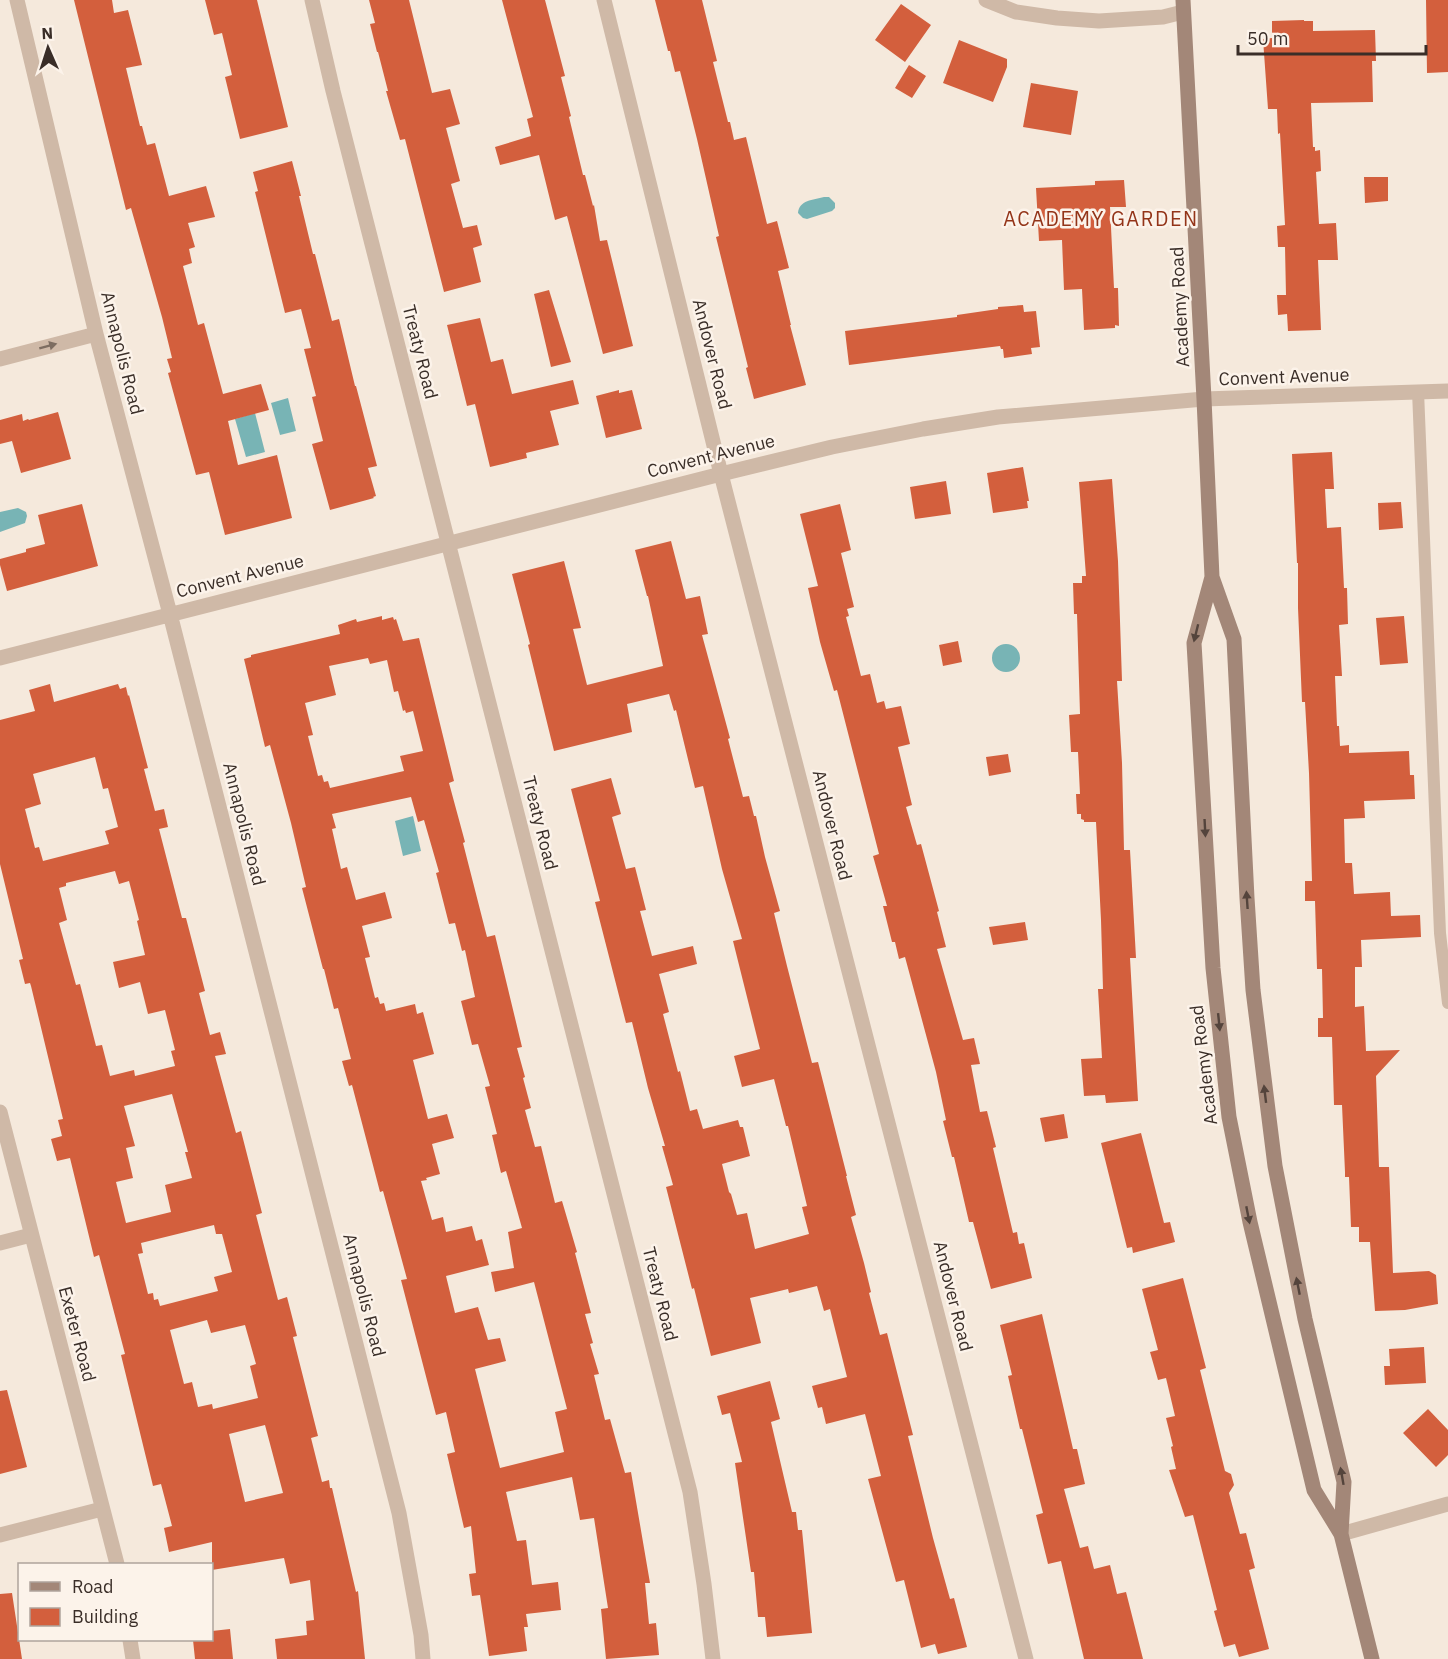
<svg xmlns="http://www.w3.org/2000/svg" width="1448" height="1659" viewBox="0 0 1448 1659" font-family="'IBM Plex Sans',sans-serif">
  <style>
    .water { fill: #78b4b5 }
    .building { fill: #d35f3d; fill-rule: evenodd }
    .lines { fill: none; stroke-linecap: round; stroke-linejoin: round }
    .service { stroke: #cfb9a7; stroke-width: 12 }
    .minor { stroke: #cfb9a7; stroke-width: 15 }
    .secondary { stroke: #a38778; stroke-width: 15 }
    .oneway { fill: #7d6d61 }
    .oneway2 { fill: #54443c }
    .labels { text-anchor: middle; stroke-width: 5; stroke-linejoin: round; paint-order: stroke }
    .street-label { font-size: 18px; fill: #3a2e28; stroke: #fcf3ea }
    .neighbourhood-label { font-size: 20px; letter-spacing: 1.5px; fill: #933418; stroke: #fcf3ea }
  </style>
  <rect width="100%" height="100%" fill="#f5e9dc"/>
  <path class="water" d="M824 197H829L835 203V208L832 211 807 219 803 218 798 213C799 200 813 200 824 197Z
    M288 398 296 431 280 435 271 403Z
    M255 413 265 452 246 457 235 419Z
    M18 508 26 512 27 516 25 523 0 532V512Z
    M992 658a14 14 0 1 1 28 0a14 14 0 1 1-28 0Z
    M413 816 421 851 403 856 395 821Z"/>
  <path class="building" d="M74 0H112L114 13 128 10 142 65 126 68 140 126H142L147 145 155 143 169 196 206 186 215 217 188 223 195 247 189 249 192 263 183 266 198 325 204 323 223 394 261 384 269 410 228 421 238 465 277 455 292 518 225 535 209 472 196 475 168 373 171 372 167 359 172 358 162 317 131 208 126 210Z
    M205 0H257L288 127 240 139 225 77 232 75 222 33 214 35Z
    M369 0H409L432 93 450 89 460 124 446 128 460 181 451 184 463 228 477 225 482 245 473 248 481 282 444 292 405 139 400 140 386 91H388L378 52H377L370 24 375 23Z
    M502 0H545L565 76 561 77 571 116 569 117 583 175H585L593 206 594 205 600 241 607 240 633 346 603 354 567 216 555 220 539 155 500 165 495 147 531 136 527 119 533 117Z
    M655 0H702L717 61 713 62 728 122H730L734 140 746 137 767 224 777 221 789 268 778 271 791 325H790L806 385 754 399 746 368 748 367 716 237 719 236 697 139 680 71 675 72 670 51H668Z
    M1426 0H1448V72L1427 73Z
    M901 4 931 25 905 62 875 40Z
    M1304 20V21H1313V31L1375 30 1376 61H1372L1373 102 1311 103 1313 147H1315V151L1320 150 1321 171 1316 172 1319 224 1336 223 1338 260H1318L1321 330 1288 331 1287 314 1278 315 1277 295H1286L1285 247H1278L1277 226 1285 225 1280 133 1278 134 1277 109H1268L1263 39 1272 38V21Z
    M959 40 1007 59V67L993 102 943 83Z
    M909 65 926 76 912 98 895 88Z
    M1031 83 1078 91 1071 135 1023 127Z
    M292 161 301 196H299L313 254H315L332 321 339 319 355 386H356L377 466 368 468 376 496 373 497 374 498 330 510 312 444 323 441 312 397 316 396 304 349 311 348 301 309 285 313 255 192 258 191 253 172Z
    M1364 177H1388V201L1365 203Z
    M1124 180 1126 207H1110L1114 288H1118L1119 326 1115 325V328L1084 330 1082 289 1064 290 1062 240 1039 241 1036 188 1095 185V181Z
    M549 290 571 362 551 367 534 294Z
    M1023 305 1024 312 1036 311 1040 347 1031 348 1032 354 1004 358 1003 349H1001L1000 346 849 365 845 331 957 317V315L998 309V307Z
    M480 318 491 362 503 359 512 394 573 380 579 404 550 411 559 445 526 453 527 458 490 467 475 404 467 406 447 325Z
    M619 390V393L632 390 642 429 606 438 596 396Z
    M58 412 71 459 21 473 12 441 0 444V420L22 414 23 421 28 419 29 420Z
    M1332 452 1334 489H1325L1327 528 1341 527 1344 588H1347L1348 624 1339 625 1342 676H1335L1337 726H1339L1340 746 1349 745V753L1409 751 1410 775H1414L1415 799 1364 801 1365 818 1344 819 1345 863H1352L1354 894 1390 892 1391 916 1420 915 1421 937 1361 940 1362 967H1355V1007L1364 1006 1366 1051 1400 1050 1376 1076 1379 1167H1389L1393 1273 1429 1271 1436 1275 1438 1304 1405 1310 1375 1311 1370 1242H1359V1227H1351L1349 1177H1345V1172L1342 1105H1334L1332 1037H1318V1018H1323L1322 969H1317L1315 901H1305V881H1312L1309 773 1305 702H1302L1298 608V563H1297L1292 454Z
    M1023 467 1029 501H1027L1028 508 993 513 987 473Z
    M1112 479 1118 561 1122 681H1117L1122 763 1124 850H1130L1136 958H1130L1138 1101 1106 1103 1105 1095 1084 1096 1081 1059 1102 1058 1098 989H1103L1101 920 1096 822H1084V820L1081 819V814H1077L1076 794H1080L1078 752H1071L1069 715 1080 714 1077 614H1074L1073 583H1082V576H1086L1079 482Z
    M946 481 951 514 915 519 910 487Z
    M1401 502 1403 528 1379 530 1378 503Z
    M82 504 98 566 7 591 0 565V559L26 552V549L45 544 38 515Z
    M840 504 851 550 841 553 854 607 847 609 849 616 846 617 861 676 870 674 877 703 884 701 886 709 901 706 910 744 898 747 912 805 906 807 917 845 921 844 939 911 937 912 946 947 937 949 963 1040 974 1038 980 1064 971 1065 980 1112 987 1111 996 1147 993 1148 1013 1233 1017 1232 1019 1244 1024 1243 1032 1278 991 1289 973 1222H969L954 1157H952L943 1121 946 1120 936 1072 905 957 899 959 895 942H892L883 906H887L873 856 879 854 837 690 834 691 820 642 808 588 818 586 800 514Z
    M671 541 686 599 700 596 708 634 702 635 730 738 728 739 743 797 749 796 754 816H756L765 857 780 911 774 913 787 966 812 1063 818 1062 847 1176H846L856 1215 851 1217 864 1263 871 1292 869 1293 880 1335 887 1333 913 1435 908 1436 933 1538 950 1599 954 1598 967 1647 938 1654 935 1644 921 1648 904 1580 896 1582 868 1479 881 1476 865 1414 826 1424 822 1407 818 1408 812 1386 847 1377 830 1309 824 1311 817 1286 789 1293 788 1289 750 1298 761 1343 711 1356 694 1288 692 1289 666 1187 673 1185 662 1146H665L648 1088 632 1022 626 1023 595 902 600 901 571 789 611 778 621 814 612 817 626 869 635 867 646 910 640 911 652 956 693 946 697 964 659 974 669 1012 663 1014 678 1072 680 1071 690 1111 697 1109 703 1129 738 1120 740 1127H743L750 1156 722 1164 729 1192 731 1194 737 1215 747 1213 755 1249 809 1234 802 1207 807 1206 788 1126H786L774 1079 742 1087 734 1056 760 1049 733 941 742 939 722 869 703 786 695 788 676 710 674 711 669 694 627 704 632 732 554 751 528 645 530 644 512 574 564 561 581 628 573 629 587 685 663 666 648 596H647L635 550Z
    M382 616V620L393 617 394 620 396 619 403 641 419 638 454 781 449 783 465 842 463 843 487 937 495 935 522 1047 517 1048 525 1077 523 1078 531 1108 525 1110 535 1147 541 1146 555 1203 562 1201 577 1252 575 1253 591 1313 585 1314 593 1343 590 1344 599 1374 594 1375 605 1420 610 1419 625 1473 631 1472 650 1583H645L649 1624 656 1623 659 1655 606 1659 601 1609 608 1608 594 1518 580 1520 572 1477 506 1492 517 1541 526 1540 532 1585 558 1582 561 1610 526 1614 528 1627H524L527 1651 489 1656 480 1595 472 1596 469 1574 476 1573 471 1526 464 1528 447 1454 455 1452 446 1412 436 1415 401 1280 407 1279 383 1191 380 1192 352 1085 349 1086 342 1061 351 1059 338 1008 334 1009 324 969H323L302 888 306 887 291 823 270 745 265 747 244 659 251 657V655L340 634 338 625 356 619 357 622ZM368 658 370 664 387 660 394 692 398 691 403 711 405 710 406 713 413 711 423 751 400 756 404 771 330 788 328 781 324 782 322 775 318 776 308 736 313 735 305 703 336 695 329 666ZM411 797 418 822 424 820 439 872 436 873 449 924 455 923 462 951 465 950 475 997 461 1001 472 1045 478 1044 490 1086 485 1087 497 1134 492 1135 501 1173 506 1171 522 1228 508 1232 514 1268 491 1272 495 1292 534 1282 567 1409 555 1412 564 1452 500 1468 475 1369 506 1361 500 1338 488 1340 478 1307 455 1313 446 1276 489 1265 482 1239 476 1241 472 1226 446 1232 443 1217 432 1220 421 1181 427 1180 426 1178 440 1174 432 1144 454 1138 447 1114 428 1119 413 1060 434 1054 423 1012 417 1014 415 1004 386 1011 384 1003 380 1004 378 997 375 998 365 958 370 957 362 926 392 918 385 892 356 900 347 867 341 869 332 829 336 828 332 814Z
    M1404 616 1408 663 1380 665 1376 618Z
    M958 641 962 662 943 666 939 645Z
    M50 684 54 702 118 684 120 689 126 687 128 696 129 695 148 768 144 769 155 811 164 809 168 827 159 829 182 918H186L205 991 199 993 210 1035 220 1032 226 1054 215 1056 236 1133 241 1131 262 1213 256 1215 278 1300 287 1297 297 1336 293 1337 318 1436 311 1438 322 1482 329 1480 330 1488H332L356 1592 358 1591 365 1659H277L275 1639 307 1635 306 1621 314 1620 310 1580 290 1584 284 1558 212 1570V1542L169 1552 164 1528 172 1526 161 1484 153 1486 121 1355 125 1354 99 1255 94 1257 70 1158 57 1161 51 1139 62 1136 58 1120 63 1119 31 986 30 983 25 984 19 960 23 959 0 864V720L35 711 29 690ZM95 757 103 789 108 788 118 827 105 831 109 844 43 861 39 847 35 848 25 809 41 804 33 774ZM115 871 119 884 129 881 139 920 137 921 145 955 113 962 119 988 140 982 148 1014 165 1010 175 1050 171 1051 175 1066 135 1076 134 1070 110 1076 102 1045 96 1046 80 984 76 985 59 923 67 920 59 888 66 886V883ZM172 1094 188 1152H185L192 1178 165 1185 171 1212 126 1223 116 1182 133 1178 126 1148 135 1146 124 1106ZM214 1225 216 1234H222L232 1272 214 1277 218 1291 160 1306 158 1299 154 1300 153 1293 148 1294 138 1254 143 1253 141 1243ZM207 1320 211 1333 245 1325 256 1364 250 1366 258 1398 213 1409 212 1404 198 1407 192 1382 184 1384 170 1330ZM265 1425 283 1493 245 1502 229 1434Z
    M1008 754 1011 772 989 776 986 757Z
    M1025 922 1028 940 993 945 989 927Z
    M1064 1114 1068 1138 1045 1142 1040 1118Z
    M1141 1133 1164 1223 1170 1222 1175 1242 1133 1253 1132 1247 1127 1248 1101 1143Z
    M1183 1278 1206 1368 1200 1370 1225 1471 1231 1474 1234 1485 1229 1493 1240 1534 1246 1533 1255 1568 1249 1570 1269 1649 1239 1657 1235 1644 1224 1647 1214 1611 1217 1610 1193 1515 1185 1517 1169 1470 1176 1469 1171 1447 1173 1446 1166 1418 1175 1416 1166 1378 1158 1380 1150 1352 1158 1350 1142 1289Z
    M1042 1314 1073 1449H1077L1085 1484 1064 1489 1080 1548 1088 1546 1094 1569 1110 1565 1117 1594 1126 1592 1143 1659H1084L1061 1561 1048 1564 1036 1515 1043 1513 1022 1429H1020L1008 1376 1012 1375 1000 1325Z
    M1424 1347 1426 1383 1385 1385 1384 1366H1390L1389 1349Z
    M770 1381 780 1419 771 1422 792 1512H796L798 1530H802L812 1633 767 1637 765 1617H758L754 1572H751L735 1463 742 1462 730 1413 722 1415 717 1396Z
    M7 1390 27 1467 0 1474V1391Z
    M1428 1409 1448 1430V1455L1436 1467 1403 1433Z
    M12 1593 22 1659H0V1594Z
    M230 1629 233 1659H195L193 1640H212V1631Z"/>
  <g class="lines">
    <path class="service" d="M1418 391 1440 933 1448 1003"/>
    <path class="minor" d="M17 0 96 334 170 614 399 1513 421 1635 423 1659
      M312 0 333 91 690 1492 704 1584 713 1659
      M604 0 721 474 1026 1659
      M986 0 1016 12 1057 18 1099 21 1163 17 1183 12
      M0 359 96 334
      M0 658 721 474 832 447 923 429 998 417 1204 399 1448 391
      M0 1112 117 1564
      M0 1243 31 1235
      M1341 1534 1448 1504
      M0 1535 102 1509
      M130 1640 133 1659"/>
    <path class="secondary" d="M1183 0 1204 399 1212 577 1194 643 1213 968 1229 1117 1250 1222 1314 1490 1341 1534
      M1212 577 1234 639 1247 898 1253 990 1275 1166 1305 1319 1344 1482 1341 1534 1372 1659"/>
  </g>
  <defs><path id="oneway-solid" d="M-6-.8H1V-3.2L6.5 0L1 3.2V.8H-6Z" transform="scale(1.5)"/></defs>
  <use class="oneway" href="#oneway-solid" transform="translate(48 346) rotate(-15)"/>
  <g class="oneway2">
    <use href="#oneway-solid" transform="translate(1196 633) rotate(104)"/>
    <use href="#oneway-solid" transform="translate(1205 828) rotate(87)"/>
    <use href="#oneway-solid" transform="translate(1247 900) rotate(-94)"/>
    <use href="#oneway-solid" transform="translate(1219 1022) rotate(84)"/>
    <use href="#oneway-solid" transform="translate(1265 1094) rotate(-97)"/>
    <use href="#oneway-solid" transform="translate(1248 1215) rotate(79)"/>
    <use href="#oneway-solid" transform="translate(1298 1286) rotate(-101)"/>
    <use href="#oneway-solid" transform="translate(1342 1476) rotate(-100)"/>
  </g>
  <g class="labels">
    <g class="street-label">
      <text transform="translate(1180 307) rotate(-93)" y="6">Academy Road</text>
      <text transform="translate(420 352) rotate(76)" y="6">Treaty Road</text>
      <text transform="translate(122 353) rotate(76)" y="6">Annapolis Road</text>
      <text transform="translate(712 354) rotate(76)" y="6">Andover Road</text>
      <text transform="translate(1284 377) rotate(-2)" y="6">Convent Avenue</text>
      <text transform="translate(711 456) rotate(-14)" y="6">Convent Avenue</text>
      <text transform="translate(240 576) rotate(-14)" y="6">Convent Avenue</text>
      <text transform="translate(540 823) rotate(76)" y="6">Treaty Road</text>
      <text transform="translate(244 824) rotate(76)" y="6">Annapolis Road</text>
      <text transform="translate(832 825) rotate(76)" y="6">Andover Road</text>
      <text transform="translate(1204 1065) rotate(-97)" y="6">Academy Road</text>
      <text transform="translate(660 1294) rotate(76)" y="6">Treaty Road</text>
      <text transform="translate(364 1295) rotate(76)" y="6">Annapolis Road</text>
      <text transform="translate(953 1296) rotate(76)" y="6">Andover Road</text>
      <text transform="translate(77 1334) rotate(75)" y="6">Exeter Road</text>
    </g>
    <g class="neighbourhood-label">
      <text x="1101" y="226">ACADEMY GARDEN</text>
    </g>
  </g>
  <rect x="18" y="1563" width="195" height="78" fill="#fcf3ea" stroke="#aea49c" stroke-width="1.5"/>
  <rect x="30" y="1582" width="30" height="9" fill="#a38778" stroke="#aea49c" stroke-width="1.5"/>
  <text x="72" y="1593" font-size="18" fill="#3a2e28">Road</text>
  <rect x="30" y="1608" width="30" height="18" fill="#d35f3d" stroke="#aea49c" stroke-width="1.5"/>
  <text x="72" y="1623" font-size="18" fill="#3a2e28">Building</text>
  <g transform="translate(48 48) rotate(357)" stroke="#fcf3ea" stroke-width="4.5" paint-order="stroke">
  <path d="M0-4.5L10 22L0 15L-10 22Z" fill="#3a2e28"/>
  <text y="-9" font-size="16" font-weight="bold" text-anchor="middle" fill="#3a2e28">N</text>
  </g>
  <path d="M1238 45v9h188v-9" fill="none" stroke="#3a2e28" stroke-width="3"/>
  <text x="1247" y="45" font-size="18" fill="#3a2e28" stroke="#fcf3ea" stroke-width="4.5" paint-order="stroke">50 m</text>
</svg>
